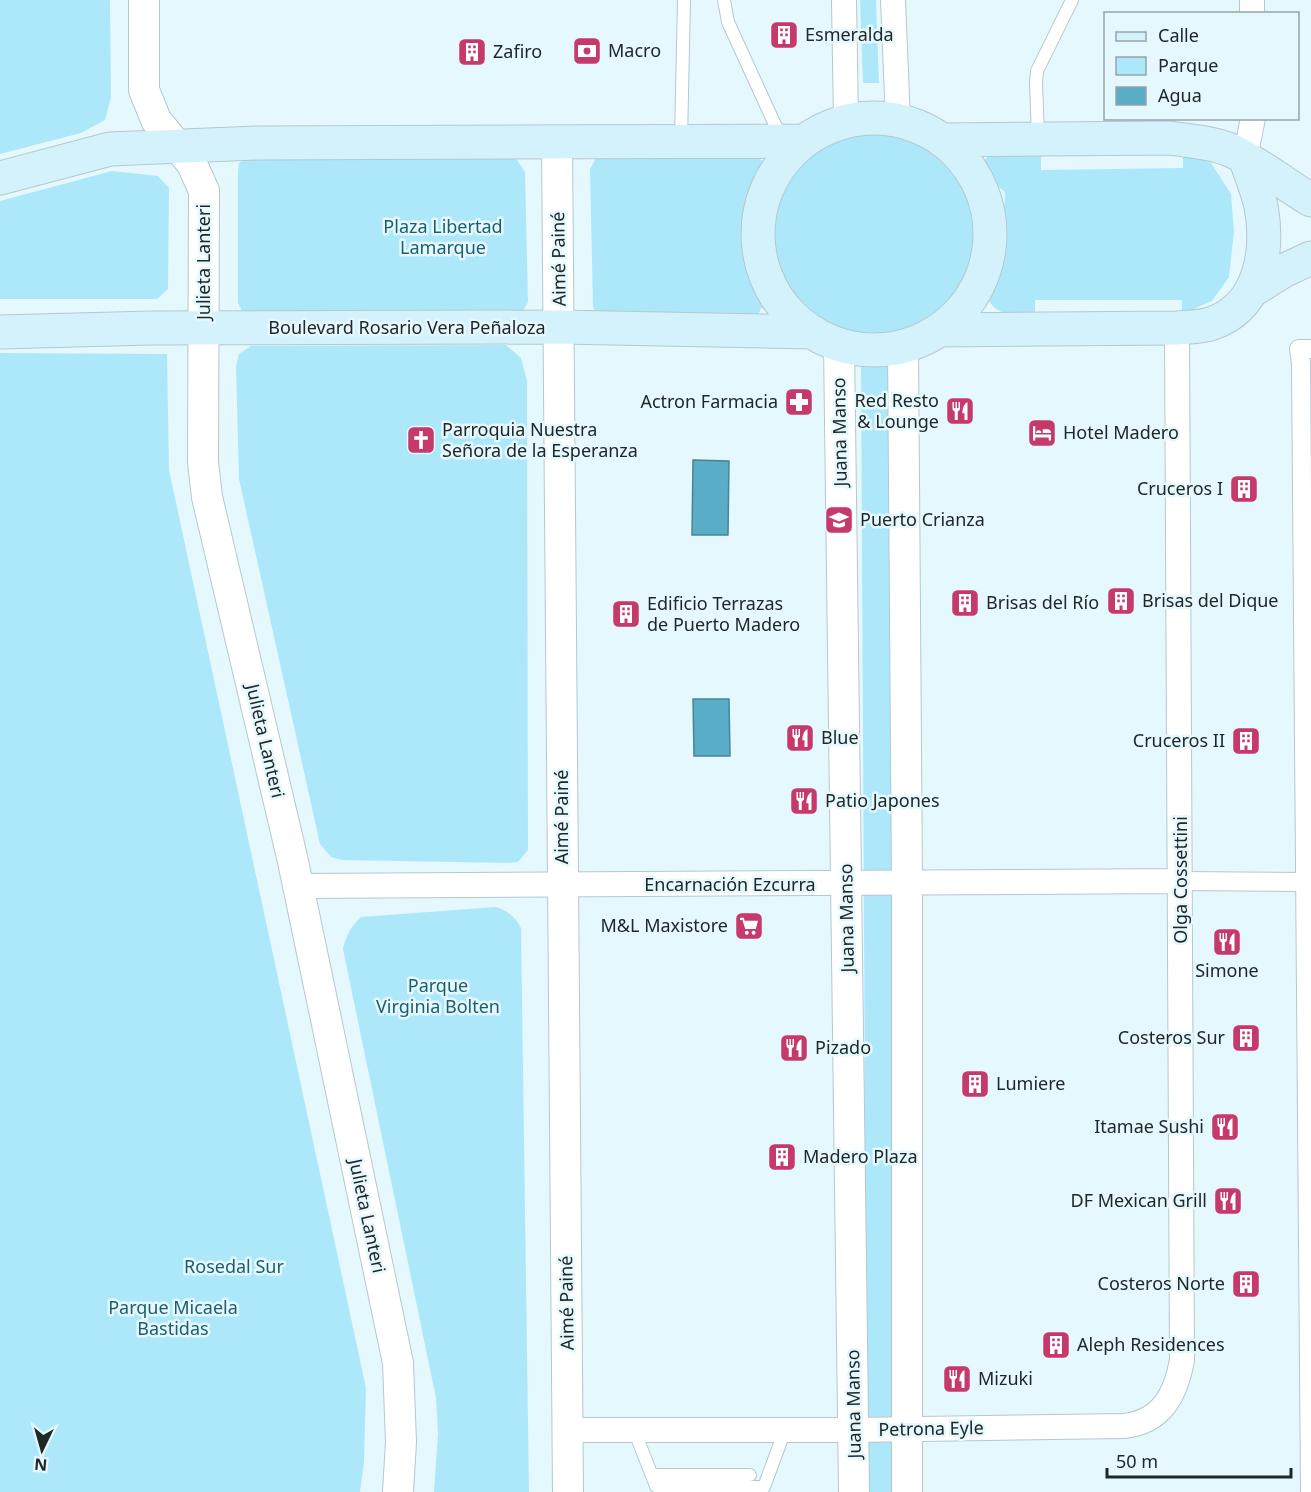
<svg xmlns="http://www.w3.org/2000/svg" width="1311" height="1492" viewBox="0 0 1311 1492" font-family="'Noto Sans',sans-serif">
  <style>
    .green { fill: #ade8fa }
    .water { fill: #59adc6; stroke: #488597; stroke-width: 1.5 }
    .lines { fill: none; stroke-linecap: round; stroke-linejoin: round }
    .service-casing { stroke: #b5c8ce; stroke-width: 14 }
    .pedestrian-casing { stroke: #b5c8ce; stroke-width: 20 }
    .minor-casing { stroke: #b5c8ce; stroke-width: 26 }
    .tertiary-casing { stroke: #b5c8ce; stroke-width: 32 }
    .secondary-casing { stroke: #b5c8ce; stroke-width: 35 }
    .service { stroke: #fff; stroke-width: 12 }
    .pedestrian { stroke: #fff; stroke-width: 18 }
    .minor { stroke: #fff; stroke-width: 24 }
    .tertiary { stroke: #fff; stroke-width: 30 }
    .secondary { stroke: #d4f2fb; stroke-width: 33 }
    .labels { text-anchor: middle; stroke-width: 5; stroke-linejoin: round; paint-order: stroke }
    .poi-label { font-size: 18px; fill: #202729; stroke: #e5f8fe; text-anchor: start }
    .park-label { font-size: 18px; fill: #1a5f70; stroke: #e5f8fe }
    .street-label { font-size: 18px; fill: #202729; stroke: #e5f8fe }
  </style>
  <rect width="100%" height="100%" fill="#e5f8fe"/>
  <path class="green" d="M0 0H110L111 97 105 120 81 133 0 154Z
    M860 0H876L879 83H863Z
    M769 233a103 103 0 1 1 206 0a103 103 0 1 1-206 0Z
    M1183 152 1211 163 1231 194 1234 232 1229 277 1212 301 1182 314V300H1035V315C1012 314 994 318 985 292L1003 261 1005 192 983 174 984 161 991 153 1041 154V170L1183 168Z
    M503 154 517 160 525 172 528 302 522 313 244 315 238 303V171L239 163 251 156Z
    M755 154 763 162V171L743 212 745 258 763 304 759 313 749 318 597 315 593 307 590 169 596 158Z
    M112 171 158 176 169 188 168 289 157 299H0V201Z
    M506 345 521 358 527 381 528 850 518 862 509 863 342 860 331 857 320 844 239 479 236 366 239 354 251 346Z
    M0 353 167 354 169 470 366 1388 364 1462 360 1492H0Z
    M861 359H891L898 1492H867Z
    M496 907C508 911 515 917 521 928L529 1492H434L438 1433 436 1398 343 949C346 935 351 927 361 917Z"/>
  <path class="water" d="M693 460 729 461 728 535H692Z
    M693 699H729L730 756H694Z"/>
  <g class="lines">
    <g class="service-casing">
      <path id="service" d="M724 0 728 22 782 140
        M1038 138 1036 83 1037 71 1072 0
        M681 140 684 0
        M634 1430 656 1486 764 1487 785 1430
        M652 1475H750"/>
    </g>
    <g class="pedestrian-casing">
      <path id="pedestrian" d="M1181 881 1305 882
        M1310 1492 1301 364 1299 349H1311"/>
    </g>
    <g class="minor-casing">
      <path id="minor" d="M844 0 846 122
        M893 0 898 121
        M1252 0V14
        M1245 158 1253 118
        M298 886 1181 881
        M568 1430H854L1124 1426C1162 1422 1176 1394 1182 1360L1177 328"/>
    </g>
    <g class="tertiary-casing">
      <path id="tertiary" d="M144 0V90L156 120 192 164 204 191 203 462 207 497 292 857 398 1363 401 1442 398 1492
        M557 142 568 1492
        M839 344 854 1492
        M903 346 907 883V1492"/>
    </g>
    <g class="secondary-casing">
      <path id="secondary" d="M758 234a116 116 0 1 1 232 0a116 116 0 1 1-232 0Z
        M942 140 1169 138C1189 141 1211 142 1230 150 1259 163 1284 184 1311 200
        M0 178 110 149 257 143 805 141
        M1253 290 1285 270 1311 258
        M939 330 1177 328C1188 327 1203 327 1213 323 1261 306 1269 250 1261 206 1257 190 1251 174 1245 158
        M0 332 151 328 560 327 813 332"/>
    </g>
    <use href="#service" class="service"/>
    <use href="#pedestrian" class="pedestrian"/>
    <use href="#minor" class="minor"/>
    <use href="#tertiary" class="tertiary"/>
    <use href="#secondary" class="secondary"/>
  </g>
  <defs>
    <g id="building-square" transform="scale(1.5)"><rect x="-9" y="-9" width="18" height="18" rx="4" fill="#c5396b" stroke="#e5f8fe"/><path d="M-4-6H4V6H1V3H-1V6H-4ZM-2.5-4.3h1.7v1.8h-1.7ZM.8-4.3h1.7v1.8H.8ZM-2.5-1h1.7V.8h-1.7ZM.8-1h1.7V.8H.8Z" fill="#fff"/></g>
    <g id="bank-square" transform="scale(1.5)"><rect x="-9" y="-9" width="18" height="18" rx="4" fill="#c5396b" stroke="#e5f8fe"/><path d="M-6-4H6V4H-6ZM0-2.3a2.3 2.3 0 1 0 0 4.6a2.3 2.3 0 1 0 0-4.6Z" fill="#fff"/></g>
    <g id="pharmacy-square" transform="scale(1.5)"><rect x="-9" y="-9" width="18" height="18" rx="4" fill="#c5396b" stroke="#e5f8fe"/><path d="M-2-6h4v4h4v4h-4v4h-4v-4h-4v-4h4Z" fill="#fff"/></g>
    <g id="restaurant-square" transform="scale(1.5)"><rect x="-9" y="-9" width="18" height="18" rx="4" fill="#c5396b" stroke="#e5f8fe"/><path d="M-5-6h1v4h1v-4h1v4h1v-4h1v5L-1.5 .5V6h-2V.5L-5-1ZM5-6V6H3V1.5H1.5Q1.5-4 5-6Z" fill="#fff"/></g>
    <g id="hotel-square" transform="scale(1.5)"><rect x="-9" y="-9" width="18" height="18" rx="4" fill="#c5396b" stroke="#e5f8fe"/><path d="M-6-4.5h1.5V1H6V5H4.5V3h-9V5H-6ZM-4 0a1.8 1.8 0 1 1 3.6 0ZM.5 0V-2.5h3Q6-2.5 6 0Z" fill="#fff"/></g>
    <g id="church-square" transform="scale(1.5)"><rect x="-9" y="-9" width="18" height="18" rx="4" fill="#c5396b" stroke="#e5f8fe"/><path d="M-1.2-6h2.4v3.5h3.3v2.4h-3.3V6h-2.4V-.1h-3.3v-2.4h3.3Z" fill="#fff"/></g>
    <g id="school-square" transform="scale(1.5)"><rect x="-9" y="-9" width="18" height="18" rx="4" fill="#c5396b" stroke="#e5f8fe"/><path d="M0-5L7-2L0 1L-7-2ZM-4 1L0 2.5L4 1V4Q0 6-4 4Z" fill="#fff"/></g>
    <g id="supermarket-square" transform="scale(1.5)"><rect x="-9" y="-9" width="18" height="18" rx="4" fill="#c5396b" stroke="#e5f8fe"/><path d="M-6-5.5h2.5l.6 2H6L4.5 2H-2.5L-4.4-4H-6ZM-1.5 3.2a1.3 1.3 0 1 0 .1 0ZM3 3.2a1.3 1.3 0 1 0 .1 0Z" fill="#fff"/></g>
  </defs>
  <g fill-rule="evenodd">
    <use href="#building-square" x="784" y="35"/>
    <use href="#bank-square" x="587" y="51"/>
    <use href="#building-square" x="472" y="52"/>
    <use href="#pharmacy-square" x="799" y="402"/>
    <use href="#restaurant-square" x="960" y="411"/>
    <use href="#hotel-square" x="1042" y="433"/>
    <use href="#church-square" x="421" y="440"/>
    <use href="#building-square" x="1244" y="489"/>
    <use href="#school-square" x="839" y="520"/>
    <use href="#building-square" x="1121" y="601"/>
    <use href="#building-square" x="965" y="603"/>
    <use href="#building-square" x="626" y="614"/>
    <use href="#restaurant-square" x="800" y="738"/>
    <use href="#building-square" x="1246" y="741"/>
    <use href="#restaurant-square" x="804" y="801"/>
    <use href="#supermarket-square" x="749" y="926"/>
    <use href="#restaurant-square" x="1227" y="942"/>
    <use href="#building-square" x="1246" y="1038"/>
    <use href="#restaurant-square" x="794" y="1048"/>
    <use href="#building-square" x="975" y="1084"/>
    <use href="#restaurant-square" x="1225" y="1127"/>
    <use href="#building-square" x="782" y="1157"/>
    <use href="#restaurant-square" x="1228" y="1201"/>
    <use href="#building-square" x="1246" y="1284"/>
    <use href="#building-square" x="1056" y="1345"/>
    <use href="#restaurant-square" x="957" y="1379"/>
  </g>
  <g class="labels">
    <g class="poi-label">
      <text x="805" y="41">Esmeralda</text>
      <text x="608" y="57">Macro</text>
      <text x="493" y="58">Zafiro</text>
      <text x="939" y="407" text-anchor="end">Red Resto<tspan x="939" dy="21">&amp; Lounge</tspan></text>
      <text x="778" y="408" text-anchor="end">Actron Farmacia</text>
      <text x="442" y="436">Parroquia Nuestra<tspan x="442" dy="21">Señora de la Esperanza</tspan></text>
      <text x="1063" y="439">Hotel Madero</text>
      <text x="1223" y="495" text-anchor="end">Cruceros I</text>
      <text x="860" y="526">Puerto Crianza</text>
      <text x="1142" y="607">Brisas del Dique</text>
      <text x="986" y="609">Brisas del Río</text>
      <text x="647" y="610">Edificio Terrazas<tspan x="647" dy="21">de Puerto Madero</tspan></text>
      <text x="821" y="744">Blue</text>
      <text x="1225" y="747" text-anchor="end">Cruceros II</text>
      <text x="825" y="807">Patio Japones</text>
      <text x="728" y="932" text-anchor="end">M&amp;L Maxistore</text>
      <text x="1227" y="977" text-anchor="middle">Simone</text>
      <text x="1225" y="1044" text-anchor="end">Costeros Sur</text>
      <text x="815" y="1054">Pizado</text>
      <text x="996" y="1090">Lumiere</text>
      <text x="1204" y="1133" text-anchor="end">Itamae Sushi</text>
      <text x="803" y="1163">Madero Plaza</text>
      <text x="1207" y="1207" text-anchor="end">DF Mexican Grill</text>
      <text x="1225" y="1290" text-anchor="end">Costeros Norte</text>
      <text x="1077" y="1351">Aleph Residences</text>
      <text x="978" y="1385">Mizuki</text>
    </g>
    <g class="park-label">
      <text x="443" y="233">Plaza Libertad<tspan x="443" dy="21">Lamarque</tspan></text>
      <text x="438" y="992">Parque<tspan x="438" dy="21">Virginia Bolten</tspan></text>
      <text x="234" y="1273">Rosedal Sur</text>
      <text x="173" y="1314">Parque Micaela<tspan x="173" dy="21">Bastidas</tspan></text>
    </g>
    <g class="street-label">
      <text transform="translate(559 259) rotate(-91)" y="6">Aimé Painé</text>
      <text transform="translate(204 262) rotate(-90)" y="6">Julieta Lanteri</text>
      <text x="407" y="334">Boulevard Rosario Vera Peñaloza</text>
      <text transform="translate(840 432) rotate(-91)" y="6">Juana Manso</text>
      <text transform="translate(265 741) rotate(77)" y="6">Julieta Lanteri</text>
      <text transform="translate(562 817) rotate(-90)" y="6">Aimé Painé</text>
      <text transform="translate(1181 880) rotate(-90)" y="6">Olga Cossettini</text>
      <text x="730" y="891">Encarnación Ezcurra</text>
      <text transform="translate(847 918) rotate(-91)" y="6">Juana Manso</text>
      <text transform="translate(367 1216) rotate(78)" y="6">Julieta Lanteri</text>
      <text transform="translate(567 1303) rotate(-91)" y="6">Aimé Painé</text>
      <text transform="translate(854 1404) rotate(-91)" y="6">Juana Manso</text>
      <text transform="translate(931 1429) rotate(-1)" y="6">Petrona Eyle</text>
    </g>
  </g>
  <rect x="1104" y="12" width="195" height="108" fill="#e5f8fe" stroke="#96a4a9" stroke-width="1.5"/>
  <rect x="1116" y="32" width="30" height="9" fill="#d4f2fb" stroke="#96a4a9" stroke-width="1.5"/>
  <text x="1158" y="42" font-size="18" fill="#202729">Calle</text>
  <rect x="1116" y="57" width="30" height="18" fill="#ade8fa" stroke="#96a4a9" stroke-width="1.5"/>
  <text x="1158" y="72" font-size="18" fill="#202729">Parque</text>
  <rect x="1116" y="87" width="30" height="18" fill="#59adc6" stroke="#96a4a9" stroke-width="1.5"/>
  <text x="1158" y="102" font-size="18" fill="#202729">Agua</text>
  <g transform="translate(42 1450) rotate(185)" stroke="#e5f8fe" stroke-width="4.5" paint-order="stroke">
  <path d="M0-4.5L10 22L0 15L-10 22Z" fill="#202729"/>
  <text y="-9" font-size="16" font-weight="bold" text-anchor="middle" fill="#202729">N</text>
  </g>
  <path d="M1107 1468v9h184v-9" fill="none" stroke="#202729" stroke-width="3"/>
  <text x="1116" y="1468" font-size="18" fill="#202729" stroke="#e5f8fe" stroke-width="4.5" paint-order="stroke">50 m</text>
</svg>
